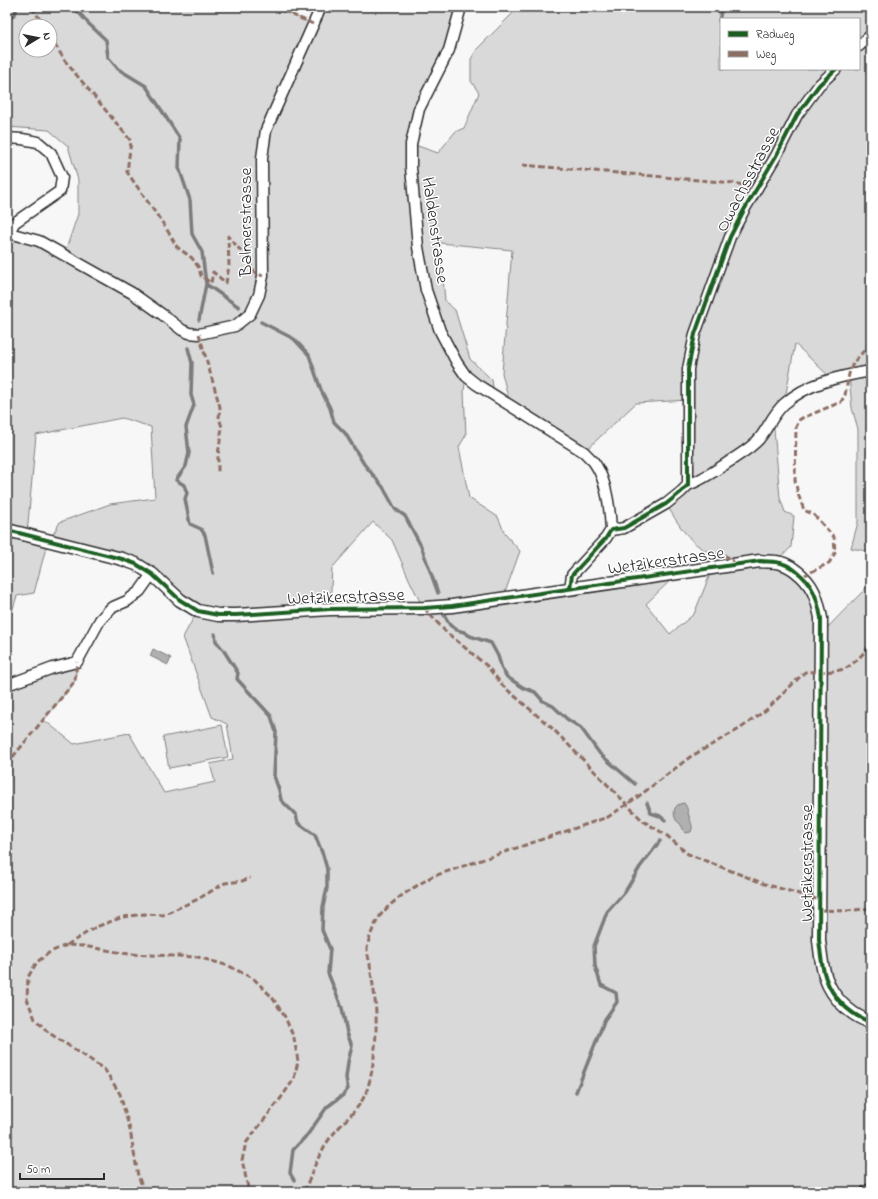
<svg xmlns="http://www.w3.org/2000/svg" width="878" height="1199" viewBox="0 0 878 1199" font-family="'Indie Flower',sans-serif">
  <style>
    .green { fill: #d9d9d9; stroke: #828282; fill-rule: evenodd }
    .water { fill: #b0b0b0; stroke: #7b7b7b }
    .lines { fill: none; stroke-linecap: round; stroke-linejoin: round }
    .stream { stroke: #7b7b7b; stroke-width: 3.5 }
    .minor-casing { stroke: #2b2b2b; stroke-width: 13 }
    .tertiary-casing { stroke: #2b2b2b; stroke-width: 15 }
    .minor { stroke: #fff; stroke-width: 10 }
    .tertiary { stroke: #fff; stroke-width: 12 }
    .quiet { stroke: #8d6e63; stroke-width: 3; stroke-dasharray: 6 3; stroke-linecap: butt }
    .cycleway-casing { stroke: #fff; stroke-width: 6 }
    .cycleway { stroke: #1b5e20; stroke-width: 4 }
    .labels { text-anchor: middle; stroke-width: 3; stroke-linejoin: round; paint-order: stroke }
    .street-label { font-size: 18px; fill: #2b2b2b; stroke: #fff }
  </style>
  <rect width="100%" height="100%" fill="#f7f7f7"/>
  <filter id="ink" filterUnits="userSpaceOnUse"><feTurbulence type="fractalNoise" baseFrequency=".025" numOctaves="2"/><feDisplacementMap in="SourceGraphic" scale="8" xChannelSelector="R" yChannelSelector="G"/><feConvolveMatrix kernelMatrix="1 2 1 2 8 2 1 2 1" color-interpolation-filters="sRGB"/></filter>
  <g filter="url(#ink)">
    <path class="green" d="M7 7H275L313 24 321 7H461L449 50 419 109 412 144 438 153 455 132 464 128 479 93 471 81V59L477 49 519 7H871V552L851 548 858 522V429L852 408 849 375 832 379 795 344 784 404 773 417 780 498 785 512 794 516 791 547 777 562 803 576 822 633 871 583V1192H7V685L77 662 75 681 44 720 74 744 129 733 164 793 215 782 210 764 233 759 227 724 212 717 183 637 198 610 152 574 50 540 60 522 110 504 155 498 151 427 122 418 36 435 27 534 48 540 34 593 17 596 7 627V214L14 223 9 233 64 255 78 214V180L68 146 49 130 7 127ZM721 19H859V69H721ZM26 26H50V50H26ZM440 243 512 250 502 373 508 397V404L584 452 636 403 688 400V485L666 504C676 520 685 537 701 548 712 556 726 550 734 564L713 567 694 614 670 634 646 604 679 572 503 598 520 551 505 534 498 517 469 498 459 447 466 435 464 391 466 376 489 392 493 387 492 380 470 359 455 310 445 301ZM373 522 392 540 409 579 423 608 330 609 332 568Z
      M222 725 228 757 169 768 163 737Z"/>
    <path class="water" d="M153 649 171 658 168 665 150 656Z
      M684 803C688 808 687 810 689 816 690 822 694 825 691 832L685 833C683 830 683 828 681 825 680 823 677 822 676 820 672 812 674 804 684 803Z"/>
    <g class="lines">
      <path class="stream" d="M74 7 89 24 106 40 108 57 118 69 146 86 180 139 179 168 190 200 192 234 202 252 206 284 239 307
        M858 7 867 10H871
        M7 21 15 14 17 7
        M719 21 722 7
        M199 320 206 284
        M261 322 294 339 309 355 321 390 330 408 334 422 345 433 364 464 383 487 395 509 405 516 421 546 438 593
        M188 348 192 363 191 395 194 405 186 427 189 453 186 466 176 480 184 485 187 493 185 499 190 524 201 529 205 535 213 573
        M443 613 450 625 457 630 464 632 470 636 491 643 498 656 502 669 507 677 524 688 535 692 543 701 553 706 567 719 581 728 600 754 635 784
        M215 634 216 641 224 651 238 673 237 679 271 716 276 732 274 776 279 790 281 800 296 815 298 823 315 835 323 855 327 869V888L323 907 322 930 330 949 328 973 342 1008 347 1033 352 1046 348 1062 346 1078 348 1089 343 1095 327 1107 308 1134 293 1150 290 1173 294 1180
        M647 803 651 813 660 816 665 820
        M576 1092 605 1019 617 1002 616 993 601 985 595 966 594 946 607 912 625 892 640 867 660 841"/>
      <g class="minor-casing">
        <path id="minor" d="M461 7 449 50 419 109 411 144V167L418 247 426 290 440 331 457 363 466 376 476 384 584 452C587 455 590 458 593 461 607 479 610 508 611 530
          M859 46 871 35
          M7 138 22 139 38 142 51 153 62 177 60 191 14 223 9 233
          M7 234 9 233 39 241 132 293 163 315 182 330 189 333 199 334 235 326 250 314 259 295 263 276 262 158 266 130 321 7
          M688 485C704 479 718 469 733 459 742 453 752 447 759 439 768 428 773 414 784 404 807 383 841 376 871 371
          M570 588 572 575 606 538 611 530 624 528 666 504 681 492 688 485V369L695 334 730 237 744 210 776 156 797 115 819 85 836 69
          M7 685 53 668 77 662 100 620 111 608 127 601 140 591 152 574"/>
      </g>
      <g class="tertiary-casing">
        <path id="tertiary" d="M7 530 122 559 136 564 152 574 180 600 198 611 218 615H236L330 609 424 608 452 606 760 561C765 562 771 561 776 562 783 563 790 566 796 571 813 584 817 597 821 618L819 940C821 956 822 972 829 986 837 1002 854 1017 871 1022
          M867 1192 871 1190"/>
      </g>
      <use href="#minor" class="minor"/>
      <use href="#tertiary" class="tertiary"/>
      <path class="quiet" d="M32 7 44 26
        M275 7 313 24
        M50 36 65 61 131 141 127 172 166 228 177 247 192 258 199 268 201 276 211 283 213 272 226 283 229 266 228 236 247 258 254 272 263 276
        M522 165 735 183 757 189
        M199 334 220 407 219 418 222 427 218 455V474
        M724 555 731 559 735 564
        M803 576 829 563 835 553 834 537 814 515 804 510 798 494 795 480 796 427 800 419 841 402 845 395 849 374 853 363 871 343
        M424 608 445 631 487 666 503 686 553 729 643 821 666 835 688 854 765 884 820 900
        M7 764 75 681 77 662
        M819 910 847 911 871 908
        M67 945 96 927 123 917 144 914 163 915 198 899 225 883 242 881 250 878
        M145 1192 138 1176 130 1130 120 1094 105 1070 88 1058 49 1033 35 1019 27 999 28 977 37 962 50 952 67 945 83 946 129 954 198 957 229 966 254 979 272 997 285 1017 294 1038 298 1061 294 1079 281 1098 246 1143 242 1160 249 1192
        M298 1192 306 1187
        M307 1192 306 1187C313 1170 319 1153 330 1138 342 1122 360 1110 367 1090 375 1066 378 1026 375 1000 374 988 371 976 370 964 369 959 367 954 367 949 368 938 377 918 384 911 397 897 415 887 431 877L608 817 639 796 690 757 741 728 766 710 805 672C817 671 836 673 846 668 854 664 865 652 871 644"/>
      <g class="cycleway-casing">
        <path id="cycleway" d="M7 530 122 559 136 564 152 574 180 600 198 611 218 615H236L330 609 424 608 452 606 760 561C765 562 771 561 776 562 783 563 790 566 796 571 813 584 817 597 821 618L819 940C821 956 822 972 829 986 837 1002 854 1017 871 1022
          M570 588 572 575 606 538 611 530 624 528 666 504 681 492 688 485V369L695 334 730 237 744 210 776 156 797 115 819 85 836 69"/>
      </g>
      <use href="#cycleway" class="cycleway"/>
    </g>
  </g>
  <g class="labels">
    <g class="street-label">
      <text transform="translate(747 179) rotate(-62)" y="6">Owachsstrasse</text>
      <text transform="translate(245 222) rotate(-90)" y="6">Balmerstrasse</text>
      <text transform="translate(436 230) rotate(82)" y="6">Haldenstrasse</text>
      <text transform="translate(666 560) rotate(-8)" y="6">Wetzikerstrasse</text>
      <text transform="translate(346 596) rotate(-2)" y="6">Wetzikerstrasse</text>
      <text transform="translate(806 863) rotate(-90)" y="6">Wetzikerstrasse</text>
    </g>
  </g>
  <rect width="878" height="1199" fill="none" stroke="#fff" stroke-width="24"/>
  <rect x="12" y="12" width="854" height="1175" fill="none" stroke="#2b2b2b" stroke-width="1.5" filter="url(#ink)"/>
  <rect x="720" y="18" width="140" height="52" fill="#ffffff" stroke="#aaaaaa"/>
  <rect x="728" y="31" width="20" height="6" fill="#1b5e20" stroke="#aaaaaa"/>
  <text x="756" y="38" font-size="12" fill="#2b2b2b">Radweg</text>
  <rect x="728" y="51" width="20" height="6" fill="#8d6e63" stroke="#aaaaaa"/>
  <text x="756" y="58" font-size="12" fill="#2b2b2b">Weg</text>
  <g transform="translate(38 38) rotate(80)"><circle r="19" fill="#ffffff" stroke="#aaaaaa"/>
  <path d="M0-3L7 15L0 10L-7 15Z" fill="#2b2b2b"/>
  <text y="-6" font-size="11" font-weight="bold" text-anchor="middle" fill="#2b2b2b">N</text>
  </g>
  <path d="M20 1173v6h84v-6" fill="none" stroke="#2b2b2b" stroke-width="2"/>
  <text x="26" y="1173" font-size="12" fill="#2b2b2b" stroke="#ffffff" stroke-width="3" paint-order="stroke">50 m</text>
</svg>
